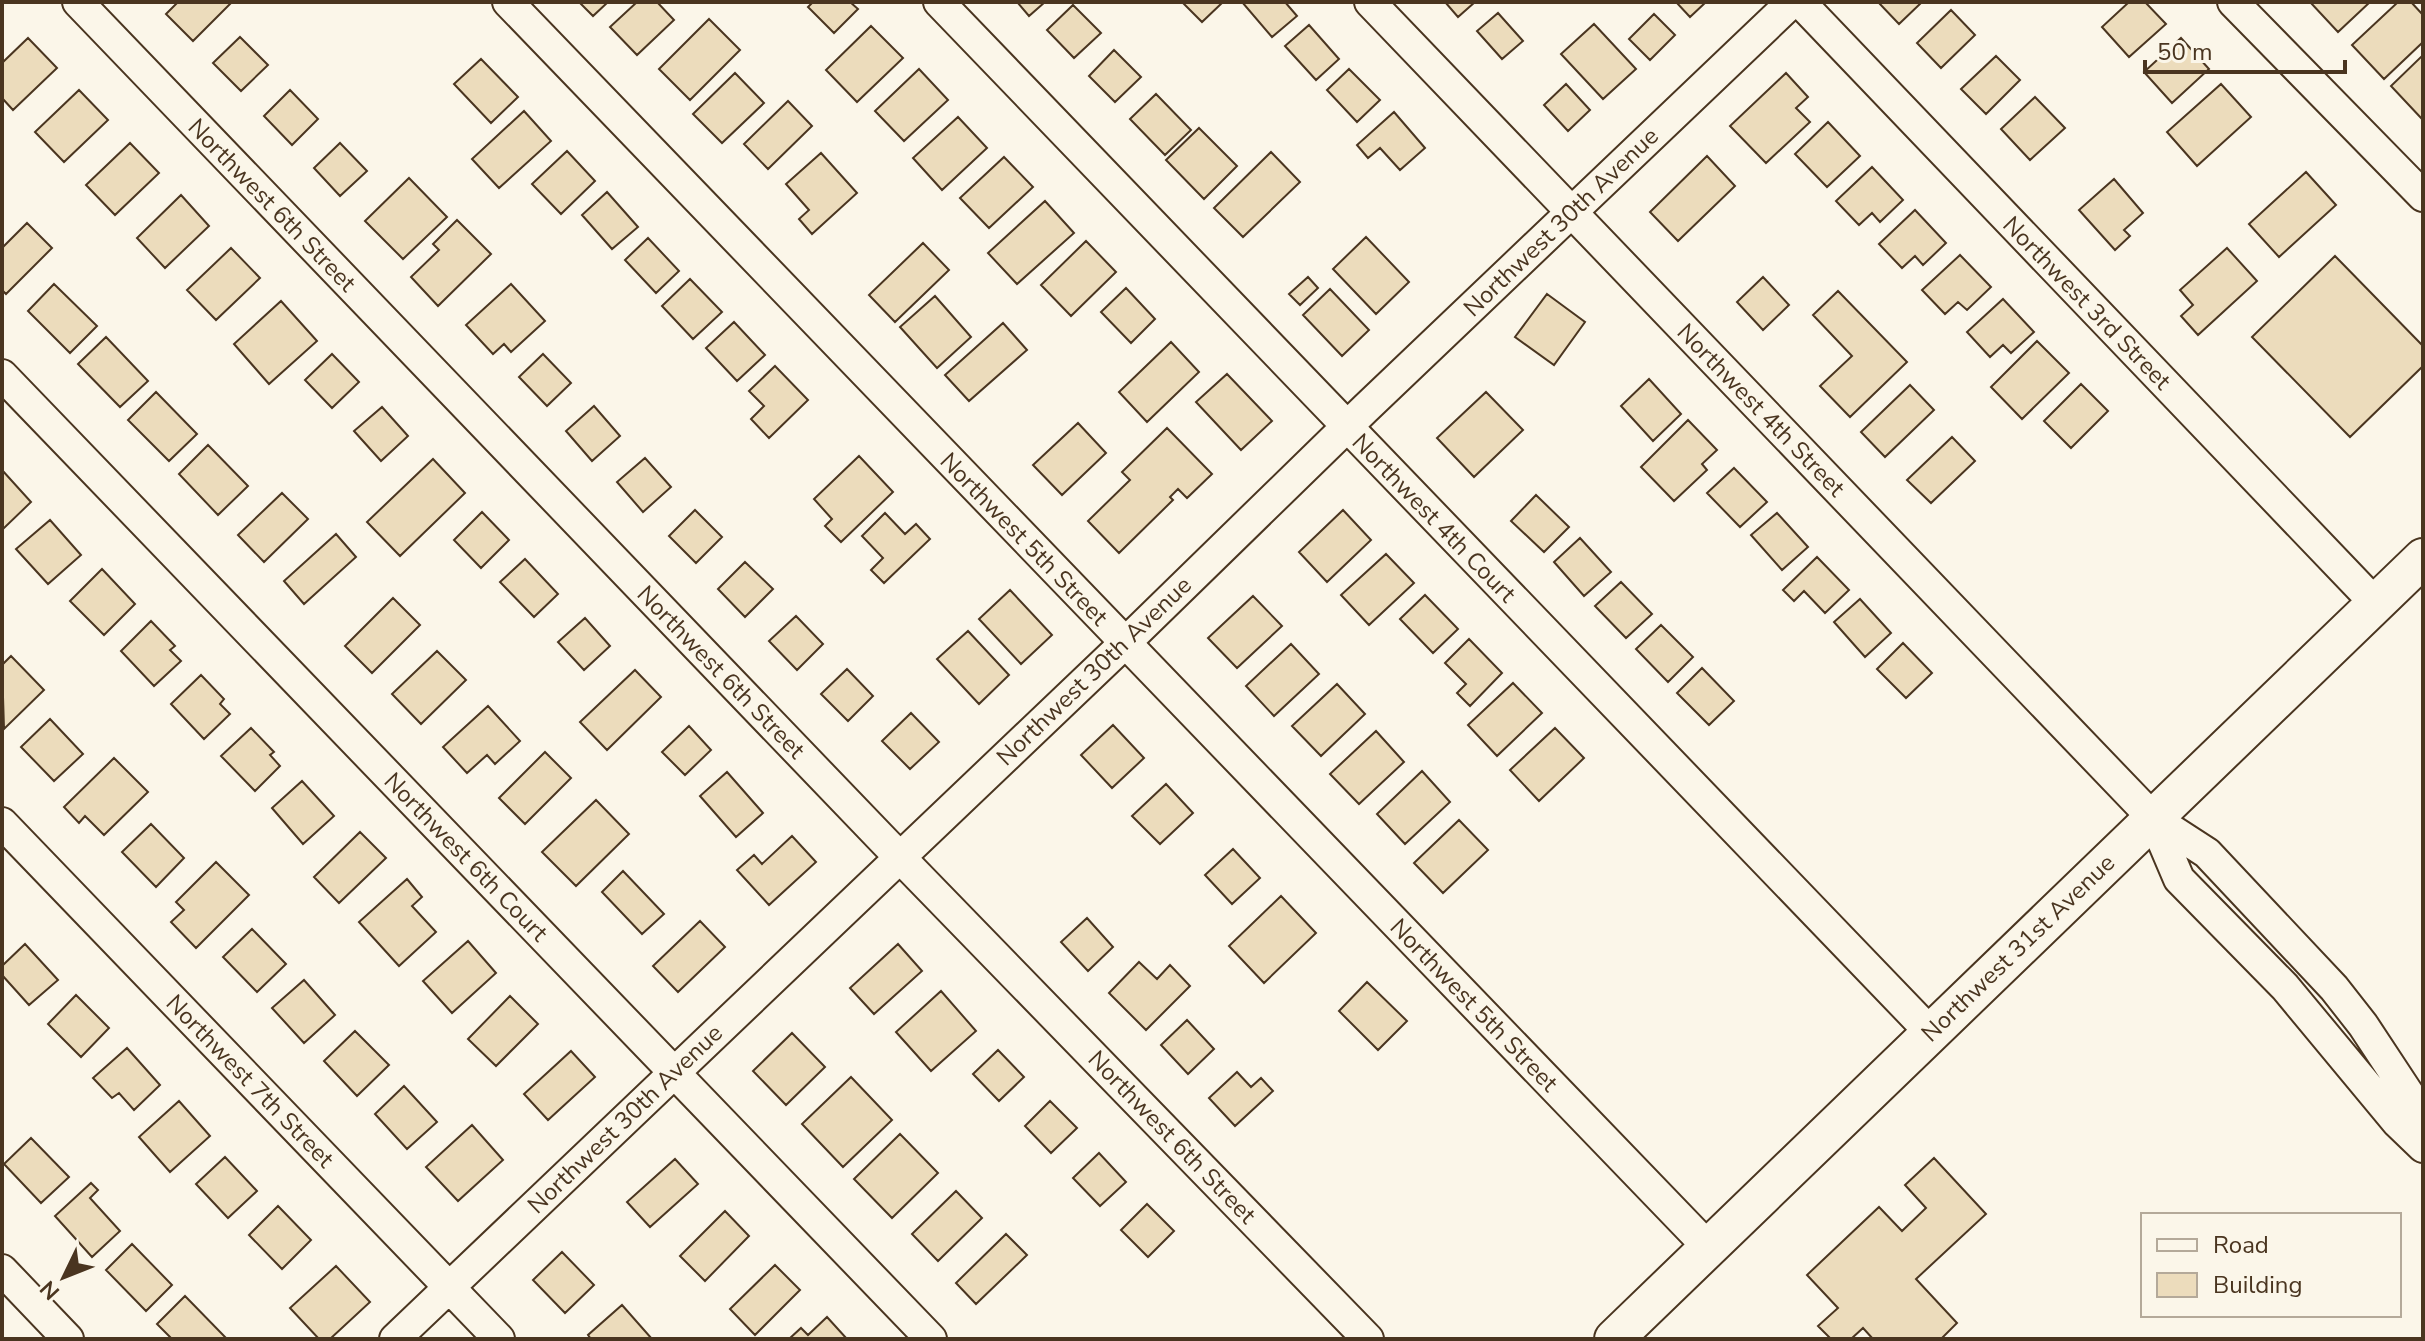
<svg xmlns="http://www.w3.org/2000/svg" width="2425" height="1341" viewBox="0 0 2425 1341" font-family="'Nunito Sans',sans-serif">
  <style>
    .building { fill: #ecdcbc; stroke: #4a3520; stroke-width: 2 }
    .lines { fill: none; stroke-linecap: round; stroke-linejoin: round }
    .minor-casing { stroke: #4a3520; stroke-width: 34 }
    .major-casing { stroke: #4a3520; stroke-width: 42 }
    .minor { stroke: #fbf6e9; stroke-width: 30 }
    .major { stroke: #fbf6e9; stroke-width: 38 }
    .labels { text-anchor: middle; stroke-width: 6; stroke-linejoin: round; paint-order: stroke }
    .street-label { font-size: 24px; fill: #4a3520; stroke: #fbf6e9 }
  </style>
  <rect width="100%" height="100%" fill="#fbf6e9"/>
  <path class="building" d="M178 2H232L193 41 166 14Z
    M579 2H608L593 16Z
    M637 2H657L674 20 637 55 610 27Z
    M813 2H850L858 9 834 33 808 7Z
    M1017 2H1045L1029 16Z
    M1182 2H1223L1202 22Z
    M1242 2H1285L1297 16 1272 37Z
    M1445 2H1475L1458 17Z
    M1676 2H1706L1690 17Z
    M1878 2H1922L1899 24Z
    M2129 2H2145L2166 24 2129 57 2102 27Z
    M2310 2H2370L2338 32Z
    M2398 2H2411L2423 15V42L2384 79 2352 45Z
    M1073 5 1101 33 1074 58 1047 30Z
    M1951 10 1975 35 1941 68 1917 43Z
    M1498 13 1523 41 1502 59 1477 31Z
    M1654 14 1675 35 1650 60 1629 39Z
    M709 19 740 50 690 100 659 69Z
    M1594 24 1636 69 1603 99 1561 54Z
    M1309 25 1339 59 1316 80 1285 46Z
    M871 26 903 58 857 102 826 70Z
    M240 37 268 65 241 91 213 63Z
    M28 38 57 68 13 110 2 98V63Z
    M2181 38 2209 69 2172 103 2144 72Z
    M1114 50 1141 77 1115 102 1089 76Z
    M2423 55V118L2422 119 2391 86Z
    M1996 56 2020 80 1986 114 1961 89Z
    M481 59 518 97 491 123 454 84Z
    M919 69 948 100 904 141 875 111Z
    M1349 69 1380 100 1357 122 1327 90Z
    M735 73 764 103 722 143 693 114Z
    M1786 73 1808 97 1796 108 1810 122 1766 163 1730 126Z
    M1566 84 1590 110 1568 131 1544 105Z
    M2221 84 2251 117 2197 166 2167 132Z
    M79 90 108 120 64 162 35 132Z
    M290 90 318 119 292 145 264 116Z
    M1156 94 1191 130 1165 155 1130 119Z
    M2035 97 2065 128 2030 160 2001 129Z
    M788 101 812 126 768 169 744 144Z
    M524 111 551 141 499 188 472 159Z
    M1394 112 1425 148 1400 170 1380 148 1368 158 1357 145Z
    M958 117 987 148 942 190 913 158Z
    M1828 122 1860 156 1827 187 1795 154Z
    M1199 128 1237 166 1204 199 1166 160Z
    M130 143 159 173 115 215 86 185Z
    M340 143 367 171 340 196 314 168Z
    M567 151 595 181 561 214 532 184Z
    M1271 152 1300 182 1243 237 1214 208Z
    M821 153 857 193 812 234 799 219 809 210 786 184Z
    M1707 156 1735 186 1678 241 1650 212Z
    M1004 157 1033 187 989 228 960 198Z
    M1872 167 1903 200 1880 222 1872 213 1859 225 1836 201Z
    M2306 172 2336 205 2279 257 2249 224Z
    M409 178 447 217 403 259 365 221Z
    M2114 179 2143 213 2124 230 2130 236 2115 250 2079 210Z
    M607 192 638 227 612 249 582 215Z
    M181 195 209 226 165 268 137 238Z
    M1045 201 1074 233 1017 284 988 253Z
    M1915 210 1946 243 1923 265 1915 256 1902 268 1879 244Z
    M457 220 491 254 438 306 411 277 439 250 433 244Z
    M27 223 52 248 6 294 2 290V248Z
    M1366 237 1409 282 1376 314 1333 269Z
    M648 238 679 271 656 293 625 260Z
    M1086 241 1116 272 1071 316 1041 285Z
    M923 243 949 270 895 322 869 295Z
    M231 248 260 278 216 320 187 290Z
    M2227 248 2257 281 2198 335 2181 316 2193 305 2180 290Z
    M1960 255 1991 287 1967 310 1958 302 1945 314 1922 290Z
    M2335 256 2423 346V366L2350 437 2252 337Z
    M1308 277 1318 288 1300 305 1289 294Z
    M1763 277 1789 305 1763 330 1737 302Z
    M690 279 722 312 693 339 662 306Z
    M54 284 97 326 70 353 28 311Z
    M511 284 545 321 511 352 504 344 493 354 466 325Z
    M1126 288 1155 319 1131 343 1101 312Z
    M1330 289 1369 330 1342 356 1303 315Z
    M1838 291 1907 362 1850 417 1820 386 1852 356 1813 315Z
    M1547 294 1585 322 1554 365 1515 337Z
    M935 296 971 337 937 368 900 327Z
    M2003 299 2034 332 2011 353 2003 345 1990 357 1967 332Z
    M281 301 317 341 269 384 234 344Z
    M734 322 765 355 737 381 706 348Z
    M1003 323 1027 350 969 401 945 375Z
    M106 337 148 381 120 407 78 364Z
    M2037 341 2069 373 2022 419 1991 387Z
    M1171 342 1199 372 1147 422 1119 392Z
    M332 354 359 382 332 408 305 380Z
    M543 354 571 383 547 406 519 377Z
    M775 366 808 400 769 438 751 419 764 406 749 391Z
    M1227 374 1272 421 1241 450 1196 402Z
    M1649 379 1681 414 1653 441 1621 406Z
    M2081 384 2108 411 2071 448 2044 421Z
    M1910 385 1934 410 1885 457 1861 432Z
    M156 392 197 434 169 461 128 420Z
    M1486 392 1523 430 1474 477 1437 438Z
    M594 406 620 436 592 461 566 431Z
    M382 407 408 436 381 461 354 431Z
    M1688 420 1717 450 1702 464 1707 470 1674 501 1641 467Z
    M1078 423 1106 453 1062 495 1033 465Z
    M1167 428 1212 474 1187 498 1178 489 1170 497 1173 500 1119 553 1088 521 1130 480 1122 472Z
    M1952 437 1975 461 1931 503 1907 480Z
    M208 445 248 486 218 515 179 474Z
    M859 456 893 492 841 542 825 526 832 519 814 499Z
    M645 458 671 487 643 512 617 482Z
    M433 459 465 493 400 556 367 522Z
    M1734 468 1767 502 1740 527 1707 493Z
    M2 470 31 502 2 530Z
    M282 493 308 519 264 562 238 535Z
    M1536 495 1569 527 1544 552 1511 521Z
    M695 510 722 537 696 563 669 536Z
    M1343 510 1371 540 1327 582 1299 552Z
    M482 512 509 540 481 568 454 540Z
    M885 513 905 534 916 524 930 539 884 583 871 570 883 558 862 536Z
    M1777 513 1808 547 1782 570 1751 535Z
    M50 520 81 555 48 584 16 549Z
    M336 534 356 557 304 604 284 581Z
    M1580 538 1611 572 1584 596 1554 562Z
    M1386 554 1414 583 1369 625 1341 595Z
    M1817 557 1849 590 1825 613 1804 591 1794 601 1783 590Z
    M525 559 558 594 534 617 500 582Z
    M745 562 773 589 745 617 718 589Z
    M102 569 135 604 104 635 70 601Z
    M1621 582 1652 614 1626 638 1595 606Z
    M1010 590 1052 635 1021 664 979 619Z
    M1425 595 1458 629 1433 653 1400 619Z
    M1253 596 1282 626 1237 668 1208 638Z
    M393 598 420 625 372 673 345 646Z
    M1860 599 1891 633 1865 657 1834 622Z
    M796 616 823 644 797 670 769 641Z
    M585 618 610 646 584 670 558 642Z
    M151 621 175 646 170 650 181 661 154 686 121 651Z
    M1661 625 1693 657 1668 682 1636 649Z
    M968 631 1009 675 979 704 937 659Z
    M1469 639 1502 673 1470 706 1457 693 1466 684 1445 663Z
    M1903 643 1932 673 1906 698 1877 669Z
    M1291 644 1319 674 1274 716 1246 686Z
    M437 651 466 680 421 724 392 694Z
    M11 656 44 690 4 729 2 665Z
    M1702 668 1734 701 1709 725 1677 693Z
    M847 669 873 696 848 721 821 694Z
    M635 670 661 697 607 750 580 722Z
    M201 675 224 699 220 704 230 714 204 739 171 704Z
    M1513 683 1542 713 1497 756 1468 725Z
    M1337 684 1365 714 1321 756 1292 726Z
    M488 706 520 741 495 764 487 755 467 773 443 747Z
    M911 713 939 742 910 769 882 741Z
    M50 719 83 754 54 781 21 747Z
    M1113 725 1144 758 1112 788 1081 755Z
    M689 726 711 750 685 775 662 752Z
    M251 728 274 752 270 755 280 766 255 791 221 756Z
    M1555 728 1584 758 1539 801 1510 770Z
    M1376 731 1404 762 1359 804 1330 774Z
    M545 752 571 778 525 824 499 798Z
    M114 758 148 792 104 835 85 816 79 823 64 807Z
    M1422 771 1450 802 1405 844 1377 814Z
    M727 772 763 813 736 837 700 796Z
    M302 781 334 816 303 844 272 808Z
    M1166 784 1193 813 1160 844 1132 816Z
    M596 800 629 834 576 886 542 852Z
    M1459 820 1488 850 1443 893 1414 863Z
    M151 824 184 858 156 887 122 852Z
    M360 832 386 858 339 903 314 877Z
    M792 836 816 862 769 905 737 870 754 855 762 864Z
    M1233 849 1260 878 1232 904 1205 875Z
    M216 862 249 895 196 948 171 922 184 910 176 902Z
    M623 871 664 914 642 934 602 892Z
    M407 879 422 897 412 906 436 932 399 966 359 922Z
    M1281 896 1316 933 1264 983 1229 946Z
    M1087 918 1113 947 1088 971 1061 942Z
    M700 921 725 947 678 992 653 966Z
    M252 929 286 964 257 992 223 957Z
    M468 941 496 973 452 1013 423 981Z
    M25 944 58 980 29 1005 2 975V966Z
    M898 944 922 971 874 1014 850 988Z
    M1139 962 1157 979 1170 965 1190 986 1146 1030 1109 993Z
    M304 980 335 1015 304 1043 272 1008Z
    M1367 982 1407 1021 1378 1050 1339 1011Z
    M941 991 976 1031 931 1071 896 1032Z
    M76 995 109 1028 81 1057 48 1024Z
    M510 996 538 1024 496 1066 468 1039Z
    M1187 1020 1214 1049 1188 1074 1161 1045Z
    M355 1031 389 1065 357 1096 324 1061Z
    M792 1033 825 1067 786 1105 753 1071Z
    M127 1048 160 1085 134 1110 119 1093 112 1098 93 1078Z
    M998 1050 1024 1077 999 1101 973 1074Z
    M571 1051 595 1077 548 1120 524 1094Z
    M1237 1072 1251 1087 1261 1078 1273 1091 1235 1126 1209 1098Z
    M851 1077 892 1120 843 1167 802 1124Z
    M404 1086 437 1122 407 1149 375 1114Z
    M179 1101 210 1136 170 1172 139 1137Z
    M1050 1101 1077 1128 1051 1153 1025 1126Z
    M472 1125 503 1160 458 1201 426 1167Z
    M900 1134 938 1173 892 1218 854 1179Z
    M31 1138 69 1177 41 1203 4 1164Z
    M1099 1153 1126 1182 1100 1206 1073 1178Z
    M225 1157 257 1191 228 1218 196 1184Z
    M1934 1158 1986 1214 1916 1279 1957 1323 1941 1339H1873L1863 1328 1851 1339H1831L1818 1326 1838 1308 1807 1275 1879 1207 1902 1231 1926 1208 1905 1185Z
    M675 1159 698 1184 650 1227 627 1202Z
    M91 1183 98 1190 90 1198 120 1231 92 1257 55 1216Z
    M956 1191 982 1218 938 1261 912 1234Z
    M1147 1204 1174 1231 1148 1257 1121 1230Z
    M278 1206 311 1240 282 1269 249 1235Z
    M725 1211 749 1236 705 1281 680 1256Z
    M1006 1234 1027 1255 976 1304 956 1283Z
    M132 1244 172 1285 146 1311 106 1270Z
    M562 1252 594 1285 565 1313 533 1280Z
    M775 1265 800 1290 755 1335 730 1309Z
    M336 1266 370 1302 330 1339H319L290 1308Z
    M185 1296 227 1339H172L157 1324Z
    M622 1305 652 1339H591L588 1335Z
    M827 1317 847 1339H789L801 1328 808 1335Z"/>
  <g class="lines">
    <g class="minor-casing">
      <path id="minor" d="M78 2 884 841 1368 1339
        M508 2 1708 1247
        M939 2 1931 1033
        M1370 2 2153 818 2207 853 2334 988 2363 1025 2423 1116
        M1800 2 2375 603
        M2233 2 2423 196
        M2 375 931 1339
        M2153 818 2179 879 2285 987 2397 1122 2423 1147
        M2 823 499 1339
        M2 1270 68 1339
        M395 1339 1125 643 1365 409 1792 2"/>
    </g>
    <g class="major-casing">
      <path id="major" d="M1614 1339 2423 558"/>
    </g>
    <use href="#minor" class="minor"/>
    <use href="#major" class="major"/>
  </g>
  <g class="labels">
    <g class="street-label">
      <text transform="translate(272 205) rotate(46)" y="8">Northwest 6th Street</text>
      <text transform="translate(1561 222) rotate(-44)" y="8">Northwest 30th Avenue</text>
      <text transform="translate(2087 303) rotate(46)" y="8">Northwest 3rd Street</text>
      <text transform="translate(1761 410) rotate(46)" y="8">Northwest 4th Street</text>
      <text transform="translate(1434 518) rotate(46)" y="8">Northwest 4th Court</text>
      <text transform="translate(1024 539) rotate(46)" y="8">Northwest 5th Street</text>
      <text transform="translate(1094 671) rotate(-44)" y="8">Northwest 30th Avenue</text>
      <text transform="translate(721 672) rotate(46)" y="8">Northwest 6th Street</text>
      <text transform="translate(466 857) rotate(46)" y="8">Northwest 6th Court</text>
      <text transform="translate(2018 948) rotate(-44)" y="8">Northwest 31st Avenue</text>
      <text transform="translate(1474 1005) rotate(46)" y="8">Northwest 5th Street</text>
      <text transform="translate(250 1081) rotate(46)" y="8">Northwest 7th Street</text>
      <text transform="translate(625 1119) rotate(-44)" y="8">Northwest 30th Avenue</text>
      <text transform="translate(1172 1137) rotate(46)" y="8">Northwest 6th Street</text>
    </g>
  </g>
  <rect width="2425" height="1341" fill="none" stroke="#4a3520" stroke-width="8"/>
  <rect x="2141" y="1213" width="260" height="104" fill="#fbf6e9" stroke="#b4a999" stroke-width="2"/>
  <rect x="2157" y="1239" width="40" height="12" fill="#fbf6e9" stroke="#b4a999" stroke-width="2"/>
  <text x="2213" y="1253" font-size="24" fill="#4a3520">Road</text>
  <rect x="2157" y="1273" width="40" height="24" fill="#ecdcbc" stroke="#b4a999" stroke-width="2"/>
  <text x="2213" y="1293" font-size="24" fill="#4a3520">Building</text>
  <g transform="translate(64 1277) rotate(227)" stroke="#fbf6e9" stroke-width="6" paint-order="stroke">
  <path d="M0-6L14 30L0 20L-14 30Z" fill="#4a3520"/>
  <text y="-12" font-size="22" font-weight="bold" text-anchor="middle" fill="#4a3520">N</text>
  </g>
  <path d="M2145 60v12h200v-12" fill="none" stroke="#4a3520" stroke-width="4"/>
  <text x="2157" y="60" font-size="24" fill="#4a3520" stroke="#fbf6e9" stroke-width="6" paint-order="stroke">50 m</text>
</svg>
